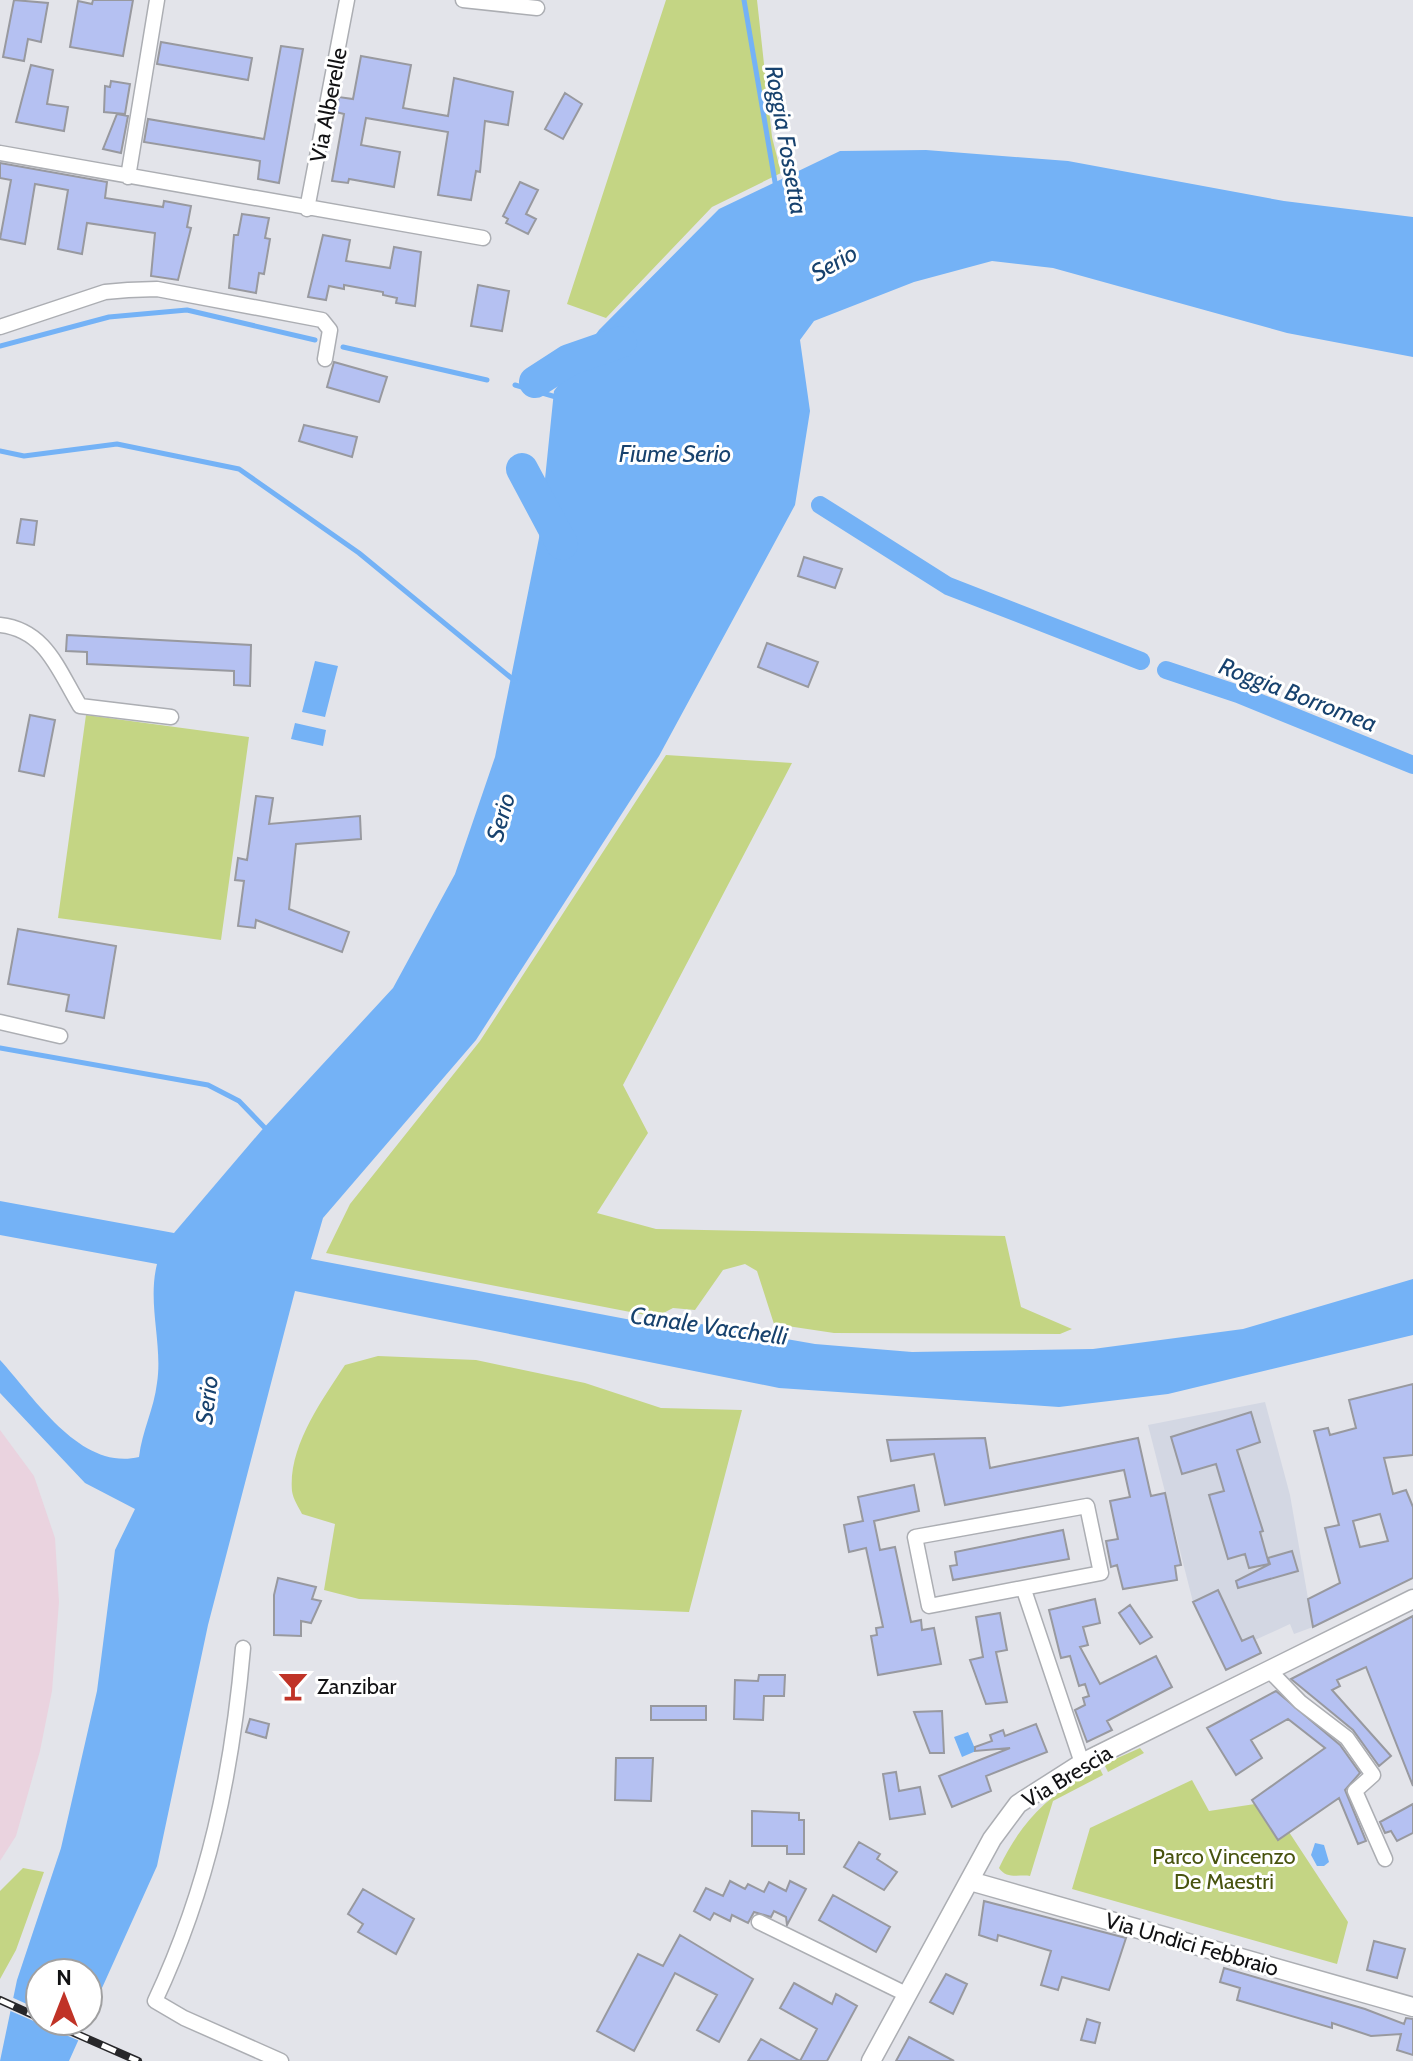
<svg xmlns="http://www.w3.org/2000/svg" width="1413" height="2061" viewBox="0 0 1413 2061" font-family="Cabin,sans-serif">
  <style>
    .built { fill: #d3d7e3 }
    .industrial { fill: #ead3df }
    .green { fill: #c4d584 }
    .water { fill: #74b2f6 }
    .pier { fill: #e3e4ea }
    .lines { fill: none; stroke-linecap: round; stroke-linejoin: round }
    .stream { stroke: #74b2f6; stroke-width: 5 }
    .canal { stroke: #74b2f6; stroke-width: 18 }
    .river { stroke: #74b2f6; stroke-width: 32 }
    .building { fill: #b5c1f2; stroke: #98999f; stroke-width: 2; fill-rule: evenodd }
    .minor-casing { stroke: #acaeb3; stroke-width: 17 }
    .tertiary-casing { stroke: #acaeb3; stroke-width: 21 }
    .minor { stroke: #fff; stroke-width: 14 }
    .tertiary { stroke: #fff; stroke-width: 18 }
    .rail-casing { stroke: #27272a; stroke-width: 8 }
    .rail { stroke: #fff; stroke-width: 5; stroke-dasharray: 15; stroke-linecap: butt }
    .labels { text-anchor: middle; stroke-width: 6; stroke-linejoin: round; paint-order: stroke }
    .street-label { font-size: 22px; fill: #121214; stroke: #fff }
    .poi-label { font-size: 22px; fill: #121214; stroke: #fff; text-anchor: start }
    .park-label { font-size: 22px; fill: #48530f; stroke: #fff }
    .water-label { font-size: 24px; font-style: italic; fill: #17426e; stroke: #fff }
  </style>
  <rect width="100%" height="100%" fill="#e3e4ea"/>
  <path class="built" d="M1265 1402 1290 1495 1313 1627 1294 1634 1290 1624 1255 1640 1253 1636 1242 1641 1218 1590 1193 1602 1148 1425Z"/>
  <path class="industrial" d="M0 1430 34 1476 55 1538 59 1602 52 1691 40 1751 16 1836 0 1861Z"/>
  <path class="green" d="M666 0H757L772 137 781 173 712 207 606 318 567 304Z
    M86 715 249 737 221 940 58 918Z
    M666 755 792 763 623 1085 648 1133 597 1213 656 1229 1005 1236 1021 1307 1072 1329 1060 1334 834 1333 774 1324 757 1271 745 1264 723 1270 695 1310 673 1308 656 1317 326 1253 350 1204 480 1041Z
    M378 1356 476 1360 585 1383 661 1408 742 1410 689 1612 359 1599 324 1590 335 1524 302 1514C299 1508 293 1499 292 1491 288 1447 322 1400 345 1365Z
    M1140 1748 1144 1753 1108 1772 1104 1764Z
    M1099 1767 1103 1775 1053 1801 1030 1876C1020 1874 1007 1880 999 1868 1022 1819 1052 1792 1099 1767Z
    M1192 1780 1209 1811 1255 1804 1289 1832 1348 1922 1337 1964 1072 1889 1090 1828Z
    M23 1868 44 1872 16 1950 0 1979V1891Z"/>
  <path class="water" d="M926 150 1068 161 1284 201 1413 217V357L1287 333 1053 268 992 261 914 282 814 321 800 340 810 411 795 505 659 756 476 1040 323 1218 311 1259 684 1330 695 1323 815 1344 912 1352 1093 1349 1243 1329 1413 1279V1335L1168 1394 1059 1407 779 1388 295 1291 208 1625 157 1866 88 2019V1973H40V2021H87L69 2061H0L17 1980 61 1848 97 1691 115 1550 135 1509 85 1483 0 1393V1360C35 1398 80 1471 139 1457 142 1431 154 1409 157 1383 163 1344 147 1304 157 1264L0 1235V1201L174 1233 261 1131 393 988 455 874 495 757 539 538 554 391 599 330 719 209 840 151Z
    M315 661 338 666 325 717 302 712Z
    M295 723 326 730 323 746 291 739Z
    M968 1732 976 1751 962 1757 954 1737Z
    M1315 1843 1324 1845 1329 1862 1324 1866H1317L1311 1855Z"/>
  <path class="pier" d="M9 1996 40 2010V2021H65L87 2031 82 2042 6 2009Z"/>
  <g class="lines">
    <path class="stream" d="M744 0 776 188
      M0 346 109 317 187 310 315 340
      M343 347 487 380
      M515 385 556 397
      M0 451 24 456 117 444 239 469 359 553 515 681
      M0 1048 208 1085 239 1101 264 1127"/>
    <path class="canal" d="M820 505 948 586 1141 661
      M1166 670 1238 694 1413 765"/>
    <path class="river" d="M535 382 569 360 621 342
      M522 469 562 544"/>
  </g>
  <path class="building" d="M14 0 48 3 41 42 28 39 24 61 3 57Z
    M93 0H133L123 56 70 47 78 1 92 4Z
    M161 42 252 58 248 80 157 64Z
    M281 46 303 49 279 183 258 179 260 161 144 142 148 119 264 139Z
    M361 56 411 65 403 108 448 116 454 78 513 92 508 125 485 121 480 172 476 171 471 200 438 195 448 132 366 118 361 145 400 152 394 187 349 179 348 183 332 181 344 114 336 112 339 97 353 99Z
    M31 65 53 70 47 104 68 107 64 131 16 122Z
    M111 81 130 84 125 114 104 112 105 86 110 87Z
    M565 93 582 104 563 139 545 129Z
    M117 114 128 116 121 153 103 149Z
    M0 163 107 182 105 198 163 207 164 201 191 206 187 227 191 228 178 280 151 276 155 233 87 223 82 254 58 249 68 190 35 184 25 244 0 239 11 180 0 178Z
    M520 182 538 190 526 214 536 219 528 234 506 223 508 219 503 216Z
    M242 214 269 218 265 238 270 239 264 274 259 273 256 293 229 288 234 235H238Z
    M323 235 350 240 346 261 390 268 394 247 421 252 415 306 396 303 397 298 383 295V292L344 285V289L329 286 326 300 308 297Z
    M478 285 509 291 502 331 471 326Z
    M334 362 387 377 379 402 327 387Z
    M304 425 357 437 352 457 299 441Z
    M21 519 37 521 34 545 17 543Z
    M804 557 842 569 835 588 798 576Z
    M67 635 251 645 250 686 234 685V671L87 664V652L66 651Z
    M767 643 818 662 808 687 758 667Z
    M30 715 55 720 44 776 19 771Z
    M256 796 273 798 269 824 360 816 361 839 296 844 289 909 349 932 342 952 256 920 255 928 238 926 244 881 235 880 238 858 247 860Z
    M18 929 116 946 104 1018 66 1011 69 995 8 984Z
    M1413 1384V1455L1384 1458 1393 1494 1406 1490 1413 1507V1578L1313 1627 1308 1599 1340 1583 1325 1528 1339 1525 1314 1431 1328 1428 1330 1435 1356 1428 1349 1400ZM1380 1514 1388 1541 1360 1547 1353 1521Z
    M1251 1412 1260 1442 1237 1450 1263 1531 1260 1532 1269 1564 1249 1568 1245 1554 1228 1559 1209 1495 1224 1491 1216 1464 1182 1474 1171 1437Z
    M985 1438 990 1468 1138 1438 1151 1496 1165 1493 1181 1565 1175 1566 1177 1580 1123 1589 1117 1565 1111 1567 1106 1541 1118 1539 1110 1501 1130 1497 1124 1470 945 1505 934 1454 891 1461 887 1440Z
    M914 1485 919 1511 874 1521 880 1550 895 1547 911 1622 921 1620 922 1630 934 1628 941 1664 878 1675 871 1636 877 1635 876 1628 883 1627 866 1548 849 1552 844 1525 863 1521 858 1497Z
    M1063 1530 1069 1559 953 1580 950 1566 957 1565 955 1552Z
    M1292 1551 1298 1571 1238 1588 1236 1581 1270 1564 1268 1558Z
    M278 1578 316 1587 312 1599 321 1601 311 1623 301 1621V1636L274 1635V1595Z
    M1218 1590 1242 1641 1253 1636 1261 1653 1226 1670 1193 1602Z
    M1095 1599 1100 1623 1083 1627 1088 1645 1080 1647 1100 1684 1156 1656 1172 1687 1107 1721 1112 1730 1087 1742 1075 1710 1085 1705 1083 1698 1089 1696 1085 1684 1079 1686 1070 1656 1061 1658 1049 1610Z
    M1130 1605 1152 1637 1140 1644 1119 1613Z
    M1000 1613 1007 1650 996 1652 1007 1702 986 1704 970 1660 983 1657 976 1617Z
    M1413 1616V1786L1366 1667 1337 1680 1340 1686 1332 1690 1391 1756 1379 1766 1353 1730 1291 1679Z
    M759 1675H785L784 1696H764L763 1720 734 1719 735 1680 758 1681Z
    M1276 1691 1340 1745 1360 1773 1345 1790 1366 1841 1358 1844 1339 1798 1278 1840 1252 1800 1325 1748 1288 1719 1251 1740 1262 1758 1236 1775 1207 1728Z
    M651 1706H706V1720H651Z
    M942 1711 944 1753H930L914 1712Z
    M250 1719 269 1724 266 1738 246 1732Z
    M1036 1724 1047 1752 986 1776 991 1791 952 1807 939 1776 1010 1748 975 1751V1747L992 1741 990 1735 1003 1730 1005 1736Z
    M616 1758H653L651 1801 615 1800Z
    M896 1772 899 1791 920 1787 925 1814 890 1819 883 1774Z
    M1413 1804V1833L1397 1841 1391 1831 1385 1833 1380 1822Z
    M752 1811 799 1813V1820H804V1854H787V1846H752Z
    M859 1842 880 1854 877 1859 897 1872 884 1890 844 1867Z
    M730 1881 745 1889 748 1884 764 1892 769 1882 786 1891 790 1881 806 1889 787 1925 786 1917 774 1911 771 1917 754 1912 748 1923 732 1915 730 1921 714 1913 710 1920 694 1911 706 1888 723 1896Z
    M363 1889 414 1919 396 1954 358 1932 363 1924 348 1914Z
    M833 1895 890 1927 876 1952 819 1920Z
    M984 1901 1126 1938 1109 1990 1062 1977 1058 1990 1041 1985 1051 1951 998 1935 997 1941 979 1935Z
    M680 1935 753 1979 719 2042 697 2030 717 1995 675 1973 634 2051 597 2031 638 1954 663 1966Z
    M1374 1941 1405 1949 1397 1978 1367 1970Z
    M1224 1968 1365 2009 1404 2024 1406 2018 1413 2019V2055L1397 2050 1401 2034 1371 2036 1332 2023V2028L1237 2000 1240 1988 1220 1982Z
    M946 1974 967 1984 953 2014 930 2002Z
    M794 1983 832 2004 836 1994 857 2006 827 2061H800L817 2029 780 2008Z
    M1087 2019 1100 2023 1095 2043 1081 2040Z
    M909 2037 954 2061H896Z
    M761 2039 800 2061H748Z"/>
  <g class="lines">
    <g class="minor-casing">
      <path id="minor" d="M463 0 537 8
        M0 153 483 238
        M128 177 157 0
        M307 209 347 0
        M0 327 105 292 128 290 157 289 322 320 330 330 325 359
        M0 625C46 630 58 670 80 706L171 717
        M0 1022 60 1036
        M1087 1506 1101 1573 929 1606 915 1537Z
        M1024 1590 1082 1763
        M243 1648C232 1774 209 1886 155 2001L184 2018 281 2061
        M1269 1670 1300 1702 1347 1738 1373 1775 1355 1791 1385 1859
        M759 1922 908 1995"/>
    </g>
    <g class="tertiary-casing">
      <path id="tertiary" d="M970 1881 1413 2007
        M871 2061 992 1839 1018 1804 1082 1763 1413 1599"/>
    </g>
    <use href="#minor" class="minor"/>
    <use href="#tertiary" class="tertiary"/>
    <g class="rail-casing">
      <path id="rail" d="M0 2000 40 2018
        M47 2021 138 2061"/>
    </g>
    <use href="#rail" class="rail"/>
  </g>
  <defs>
    <g id="bar-bare" transform="scale(2.4)"><path d="M-6-5H6L.8 .8V4.5H3.5V6h-7V4.5H-.8V.8Z" fill="#c03327" stroke="#fff" stroke-width="2.5" paint-order="stroke"/></g>
  </defs>
  <g fill-rule="evenodd">
    <use href="#bar-bare" x="293" y="1686"/>
  </g>
  <g class="labels">
    <g class="street-label">
      <text transform="translate(328 105) rotate(-79)" y="8">Via Alberelle</text>
      <text transform="translate(1067 1776) rotate(-31)" y="8">Via Brescia</text>
      <text transform="translate(1192 1944) rotate(16)" y="8">Via Undici Febbraio</text>
    </g>
    <g class="poi-label">
      <text x="317" y="1694">Zanzibar</text>
    </g>
    <g class="park-label">
      <text x="1224" y="1864">Parco Vincenzo<tspan x="1224" dy="25">De Maestri</tspan></text>
    </g>
    <g class="water-label">
      <text transform="translate(786 140) rotate(80)" y="8">Roggia Fossetta</text>
      <text transform="translate(834 263) rotate(-30)" y="8">Serio</text>
      <text x="675" y="462">Fiume Serio</text>
      <text transform="translate(1298 695) rotate(21)" y="8">Roggia Borromea</text>
      <text transform="translate(501 817) rotate(-74)" y="8">Serio</text>
      <text transform="translate(709 1326) rotate(8)" y="8">Canale Vacchelli</text>
      <text transform="translate(207 1400) rotate(-83)" y="8">Serio</text>
    </g>
  </g>
  <g transform="translate(64 1997)"><circle r="38" fill="#ffffff" stroke="#a0a0a1" stroke-width="2"/>
  <path d="M0-6L14 30L0 20L-14 30Z" fill="#c03327"/>
  <text y="-12" font-size="22" font-weight="bold" text-anchor="middle" fill="#121214">N</text>
  </g>
</svg>
